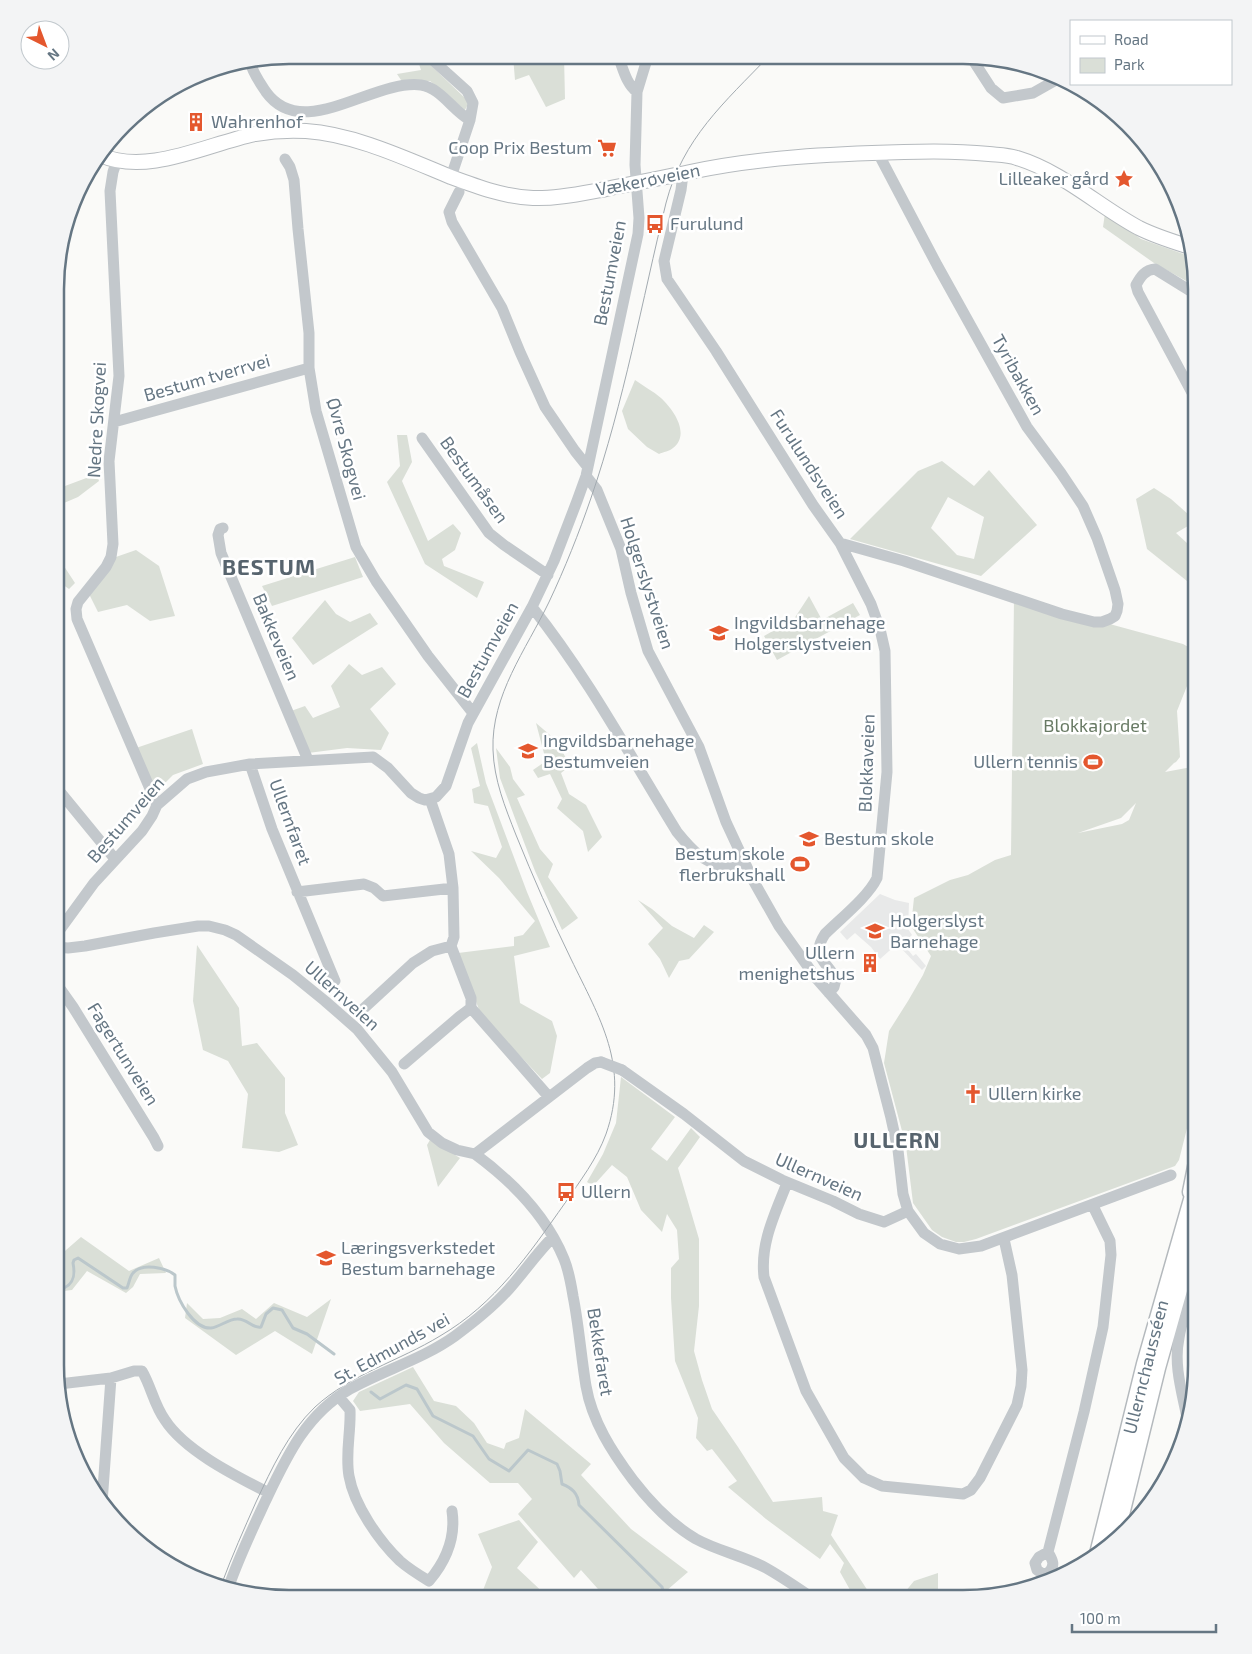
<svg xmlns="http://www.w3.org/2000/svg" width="1252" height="1654" viewBox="0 0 1252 1654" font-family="'Exo 2',sans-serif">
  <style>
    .built { fill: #e8e9e9 }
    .green { fill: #dadfd7; fill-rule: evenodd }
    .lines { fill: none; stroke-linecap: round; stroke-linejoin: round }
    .stream { stroke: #bbc7cb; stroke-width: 3 }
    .major-casing { stroke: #b5babe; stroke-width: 16 }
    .highway-casing { stroke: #b4b9bd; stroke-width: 19 }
    .minor { stroke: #c3c8cc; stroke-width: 11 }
    .major { stroke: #fff; stroke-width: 14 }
    .highway { stroke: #fff; stroke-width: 16 }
    .tram { stroke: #a2aab0; stroke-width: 1 }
    .minor-bridge { stroke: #c3c8cc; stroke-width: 11 }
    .labels { text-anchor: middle; stroke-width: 5; stroke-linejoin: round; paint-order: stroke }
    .poi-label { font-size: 18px; fill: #657683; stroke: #fff; text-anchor: start }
    .street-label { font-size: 18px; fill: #657683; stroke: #fff }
    .park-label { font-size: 18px; fill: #687a64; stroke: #fff }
    .district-label { font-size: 22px; font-weight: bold; letter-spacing: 1px; fill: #57646e; stroke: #fff }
    .rim { fill: none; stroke: #657683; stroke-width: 2.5 }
  </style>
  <rect width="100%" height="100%" fill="#fafaf8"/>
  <path class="built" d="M880 894 895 900 909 903 908 929 912 935 905 941 907 944 905 946 913 956 916 954 926 966 922 970 897 944 880 959 871 947 855 933 847 940 840 932Z"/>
  <path class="green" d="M416 55H420L465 98 468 104 465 110 430 81 403 83 397 74 421 70Z
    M513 56H564L565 99 546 107 529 75 515 80Z
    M1105 213 1141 239 1189 256 1197 287 1154 263 1103 227Z
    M635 380C643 386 653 391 661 398 673 409 691 434 673 448 670 451 663 452 659 454L647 447 628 429 622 411Z
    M397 435H407L412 462 402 481 428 541 453 524 461 533 455 550 442 559 444 566 484 582 477 598 425 564 387 482 400 466Z
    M942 461 974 486 989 470 1037 525 981 576 850 539 918 471ZM948 497 984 517 974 559 957 555 931 528Z
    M97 474 99 481 78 497 57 506V489Z
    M1154 488 1171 499 1197 522V535L1189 534 1188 526 1176 533 1187 543 1197 547V589L1147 549 1136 499Z
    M136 550 159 566 175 616 150 621 127 605 98 612 88 592 113 558Z
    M56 554 75 583 69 589 56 580Z
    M355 557 363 577 272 606 262 586Z
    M809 596 822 620 853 603 860 615 777 660 764 636 794 619Z
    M1014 598 1183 644 1197 652V661L1177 711 1180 757 1176 762 1174 763 1165 772 1197 766V1089L1179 1160 1175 1166 976 1239 964 1242H956L942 1237 932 1230 913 1203 906 1146 884 1063 889 1031 908 1001 923 975 931 956 911 926 914 898 950 880 968 875 995 860 1011 855ZM1136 803 1129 820 1122 824 1078 833 1121 818Z
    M325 600 336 614 350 622 370 613 378 624 313 665 292 638Z
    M349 664 362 675 382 667 396 684 370 709 389 733 381 750 347 748 308 753 291 711 305 706 313 718 340 707 331 686Z
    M536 723 557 741 570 766 561 773 569 794 586 805 602 837 588 852 583 831 557 808 562 799 550 774 538 778 533 770 546 761Z
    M192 729 203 764 173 775 155 793 136 748Z
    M477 743 486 783 527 892 550 947 514 956 520 1003 552 1021 557 1036 550 1073 542 1079 481 1015 458 953 514 946V937L523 935 535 921 499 878 471 851 496 858 502 847 488 806 474 803 472 789 480 786 471 748Z
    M496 748 510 767 513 779 525 795 517 798 540 849 553 864 548 877 578 918 562 930 535 871 519 829 500 778Z
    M638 900 652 909 672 926 694 938 704 925 714 932 689 959 679 961 669 978 660 959 648 944 663 928Z
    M197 945 239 1008 242 1046 257 1043 285 1078V1113L298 1145 279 1152 242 1148 248 1094 228 1061 203 1050 193 1001Z
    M621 1077 675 1117 651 1149 667 1161 691 1128 700 1137 678 1168 699 1239V1306L694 1351 702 1380 712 1409 738 1447 773 1502 822 1497 823 1511 838 1515 831 1535 870 1594 900 1598 914 1581 938 1573V1598L934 1599H859L854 1597 840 1572 844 1563 830 1544 820 1559 766 1519 728 1487 737 1481 712 1449 707 1451 696 1438 698 1418 675 1361 671 1298V1268L679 1259 677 1230 667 1214 662 1232 641 1210 627 1177 612 1165 593 1186 587 1182 603 1154 616 1123Z
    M430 1140 460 1158 438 1187 427 1145Z
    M81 1237 129 1271 159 1258 166 1273 140 1274 133 1287 126 1293 87 1271 72 1290 55 1292V1256L58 1257Z
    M331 1299 312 1354 275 1331 236 1355 185 1318 187 1303 203 1319 220 1318 242 1309 256 1319 274 1303 307 1317Z
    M413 1367 434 1401 456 1406 474 1423 487 1443 504 1449 506 1443 519 1438 525 1409 591 1464 581 1475 631 1529 688 1572 666 1591 668 1598H606L581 1570 574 1578 518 1514 532 1499 518 1483H490L444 1443 410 1404 360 1411 353 1401 359 1392Z
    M519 1520 538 1542 517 1568 549 1598H480L492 1567 478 1534Z"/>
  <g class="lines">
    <path class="stream" d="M55 1284 64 1288C75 1283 75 1273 73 1263L74 1260 78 1258 123 1288H127C129 1283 130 1276 133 1273 142 1262 166 1268 175 1275 175 1278 175 1283 175 1286 178 1301 194 1329 211 1328 220 1327 228 1319 237 1319 247 1318 252 1329 261 1327L266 1314 273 1308 282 1310 293 1328 307 1334 334 1354
      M371 1392 380 1399 406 1385 417 1389 433 1416 473 1436 489 1459 509 1471 528 1450 557 1464 560 1471 562 1484C572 1488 578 1493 579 1505L662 1587 665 1598"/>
    <g class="major-casing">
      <path id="major" d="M100 155C148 176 207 144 255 134 272 131 289 130 306 131 354 134 407 159 451 177 478 187 505 197 533 198 557 199 583 193 606 189 634 183 662 178 690 172 760 157 832 154 904 152 932 151 960 151 989 154 998 155 1008 155 1017 158 1063 172 1098 206 1139 228 1155 236 1171 241 1187 246"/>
    </g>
    <g class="highway-casing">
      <path id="highway" d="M1191 1192 1197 1162
        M1114 1543 1157 1368 1197 1226
        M1098 1554 1145 1364 1197 1182"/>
    </g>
    <path class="minor" d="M427 55 467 91 473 103 470 120 451 177
      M618 56C623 68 626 84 637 92
      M971 57 991 88 1003 98 1033 93 1056 80
      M250 61C252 72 260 83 266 92 303 143 372 79 421 85 441 88 453 111 470 120
      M285 159 290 167 294 180 298 229 309 333V368L316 411 356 547 376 581 428 656 473 713
      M117 160 113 172 110 191 119 376 109 461 113 544 111 557 106 567 78 602 76 609 77 619 157 805
      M683 174 681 190 664 261 667 279 716 351 813 505 840 543 904 561 1062 614 1094 622H1102L1110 619 1115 616 1117 611 1118 604 1115 590 1097 538 1083 506 1061 473 1027 427 937 265 878 153
      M459 192 449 212 452 222 502 308 520 352 545 407 575 451 587 466
      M1197 402 1138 292 1136 285C1141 276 1145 270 1155 269L1197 295
      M114 422 309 368
      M422 438 489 533 504 545 548 575
      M586 476 597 490 621 549 631 593 648 651 699 747 726 822 753 880 779 926 799 954 816 978 866 1035 873 1048 891 1118 898 1150 903 1194 908 1211 924 1233 940 1244 959 1249 981 1246 1171 1175
      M223 528 220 529 218 535 221 553 308 760
      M532 607C588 677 630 756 677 832 694 853 701 859 726 869L744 862
      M250 764 272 829 335 981
      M56 787 115 859
      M430 799 449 854 453 888 454 937 451 946
      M297 892 364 884 374 888 383 896 453 888
      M56 935 94 883 142 831 152 816 157 805 187 779 206 772 250 764 373 757 388 768 411 793 419 798 425 800 436 797 446 786 468 723 532 607 554 561 577 501 586 476 638 234 639 218 635 165 637 92 648 56
      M451 946 471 998V1008L549 1097
      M56 947 68 948 85 946 154 933 198 926H209L225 930 236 935 293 975 325 1001 357 1029 392 1072 428 1132 442 1143 457 1150 475 1154 587 1068 595 1063 601 1062
      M56 983 73 1007 154 1138 158 1146
      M829 993 834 987 836 979C826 960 810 957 825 934 840 919 868 897 877 878L887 772 885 651 880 629 871 604 840 543
      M362 1010 413 963 432 951 451 946
      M404 1064 459 1017 471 1008
      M622 1070 684 1114 744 1161 782 1180 833 1201 859 1214 884 1222 908 1211
      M475 1154C513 1182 546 1215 564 1259 569 1271 571 1284 573 1296 579 1326 581 1356 586 1386 592 1421 612 1452 633 1480 650 1502 672 1525 696 1539 718 1551 744 1556 766 1568 782 1577 798 1588 814 1599
      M787 1183C775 1214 760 1243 764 1277L806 1391 844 1458 864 1478 882 1486 963 1494 971 1490 980 1478 1017 1405 1021 1386 1022 1370 1012 1275 1004 1239
      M59 1384 111 1378 134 1371H142C151 1386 154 1405 165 1420 185 1451 236 1476 269 1493
      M339 1397 350 1410C351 1432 345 1454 349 1476 354 1505 379 1541 400 1561 409 1569 419 1575 429 1581 446 1561 456 1538 452 1511
      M1188 1423C1183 1395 1173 1366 1179 1338 1182 1318 1190 1297 1197 1278
      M102 1503 111 1378
      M1048 1552 1039 1557 1035 1563 1037 1570 1043 1574 1049 1572C1056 1565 1052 1559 1048 1552L1084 1412 1103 1327 1111 1255 1110 1241 1093 1206
      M229 1586C239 1557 252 1530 265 1502 286 1458 305 1415 350 1389 384 1370 423 1359 455 1336 474 1322 493 1307 509 1289 524 1272 537 1253 553 1237"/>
    <use href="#major" class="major"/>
    <use href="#highway" class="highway"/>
    <path class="tram" d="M222 1583C232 1556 244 1529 256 1502 272 1468 288 1433 315 1407 351 1374 399 1361 440 1336 495 1304 529 1254 565 1203 580 1181 597 1159 606 1134 630 1066 600 1019 571 959 551 918 533 877 516 835 505 807 494 780 493 750 491 695 526 650 549 602 565 568 579 533 591 498 624 402 642 301 666 203 683 138 724 103 769 56"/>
    <path class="minor-bridge" d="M601 1062 622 1070"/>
  </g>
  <defs>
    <g id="building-bare" transform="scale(1.5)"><path d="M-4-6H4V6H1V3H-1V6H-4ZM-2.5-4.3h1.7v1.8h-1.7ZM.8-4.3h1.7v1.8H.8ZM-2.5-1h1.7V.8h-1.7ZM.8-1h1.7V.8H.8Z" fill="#e4572e" stroke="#fff" stroke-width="2.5" paint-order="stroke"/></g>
    <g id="supermarket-bare" transform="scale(1.5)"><path d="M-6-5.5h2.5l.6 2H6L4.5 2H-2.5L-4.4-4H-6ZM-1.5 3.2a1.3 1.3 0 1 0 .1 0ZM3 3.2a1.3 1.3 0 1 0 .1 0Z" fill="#e4572e" stroke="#fff" stroke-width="2.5" paint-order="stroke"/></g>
    <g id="sight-bare" transform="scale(1.5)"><path d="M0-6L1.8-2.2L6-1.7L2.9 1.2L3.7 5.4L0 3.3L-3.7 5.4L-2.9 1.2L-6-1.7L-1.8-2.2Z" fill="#e4572e" stroke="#fff" stroke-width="2.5" paint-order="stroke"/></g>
    <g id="bus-bare" transform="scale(1.5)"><path d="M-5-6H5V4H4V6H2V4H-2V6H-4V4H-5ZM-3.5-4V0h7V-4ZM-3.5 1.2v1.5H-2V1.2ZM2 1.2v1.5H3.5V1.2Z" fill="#e4572e" stroke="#fff" stroke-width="2.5" paint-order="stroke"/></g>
    <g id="school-bare" transform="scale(1.5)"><path d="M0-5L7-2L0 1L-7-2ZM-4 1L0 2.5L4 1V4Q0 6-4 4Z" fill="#e4572e" stroke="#fff" stroke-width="2.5" paint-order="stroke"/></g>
    <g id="stadium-bare" transform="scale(1.5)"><path d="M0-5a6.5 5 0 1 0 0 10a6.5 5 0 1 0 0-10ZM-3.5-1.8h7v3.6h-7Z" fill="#e4572e" stroke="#fff" stroke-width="2.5" paint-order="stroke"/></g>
    <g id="church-bare" transform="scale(1.5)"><path d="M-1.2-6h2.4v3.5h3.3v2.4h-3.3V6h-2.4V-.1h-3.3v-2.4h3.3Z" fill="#e4572e" stroke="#fff" stroke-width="2.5" paint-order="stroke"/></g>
  </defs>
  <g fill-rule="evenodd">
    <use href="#building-bare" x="196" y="122"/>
    <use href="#supermarket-bare" x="607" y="148"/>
    <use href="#sight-bare" x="1124" y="179"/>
    <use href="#bus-bare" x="655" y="224"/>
    <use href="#school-bare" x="719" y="633"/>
    <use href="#school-bare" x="528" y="751"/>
    <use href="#stadium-bare" x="1093" y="762"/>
    <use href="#school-bare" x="809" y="839"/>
    <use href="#stadium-bare" x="800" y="864"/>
    <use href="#school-bare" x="875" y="931"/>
    <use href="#building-bare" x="870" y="963"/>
    <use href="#church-bare" x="973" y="1094"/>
    <use href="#bus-bare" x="566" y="1192"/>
    <use href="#school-bare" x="326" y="1258"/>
  </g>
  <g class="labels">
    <g class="poi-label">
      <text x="211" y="128">Wahrenhof</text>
      <text x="592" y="154" text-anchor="end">Coop Prix Bestum</text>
      <text x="1109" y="185" text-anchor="end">Lilleaker gård</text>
      <text x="670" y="230">Furulund</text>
      <text x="734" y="629">Ingvildsbarnehage<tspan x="734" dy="21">Holgerslystveien</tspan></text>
      <text x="543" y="747">Ingvildsbarnehage<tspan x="543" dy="21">Bestumveien</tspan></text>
      <text x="1078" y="768" text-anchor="end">Ullern tennis</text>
      <text x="824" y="845">Bestum skole</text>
      <text x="785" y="860" text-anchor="end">Bestum skole<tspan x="785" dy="21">flerbrukshall</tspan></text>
      <text x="890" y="927">Holgerslyst<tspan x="890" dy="21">Barnehage</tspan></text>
      <text x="855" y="959" text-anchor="end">Ullern<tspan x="855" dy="21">menighetshus</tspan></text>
      <text x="988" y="1100">Ullern kirke</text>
      <text x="581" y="1198">Ullern</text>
      <text x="341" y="1254">Læringsverkstedet<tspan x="341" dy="21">Bestum barnehage</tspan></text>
    </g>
    <g class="street-label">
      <text transform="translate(648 180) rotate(-11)" y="6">Vækerøveien</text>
      <text transform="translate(610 273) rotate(-79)" y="6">Bestumveien</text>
      <text transform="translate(1018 375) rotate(61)" y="6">Tyribakken</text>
      <text transform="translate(207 378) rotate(-16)" y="6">Bestum tverrvei</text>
      <text transform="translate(97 420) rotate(-87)" y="6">Nedre Skogvei</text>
      <text transform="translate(346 449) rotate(75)" y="6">Øvre Skogvei</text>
      <text transform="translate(809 464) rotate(57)" y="6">Furulundsveien</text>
      <text transform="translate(474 480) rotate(54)" y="6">Bestumåsen</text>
      <text transform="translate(647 583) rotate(72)" y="6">Holgerslystveien</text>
      <text transform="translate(276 637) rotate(67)" y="6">Bakkeveien</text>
      <text transform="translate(488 650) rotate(-61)" y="6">Bestumveien</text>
      <text transform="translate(867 763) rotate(-88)" y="6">Blokkaveien</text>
      <text transform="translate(126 820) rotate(-49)" y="6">Bestumveien</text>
      <text transform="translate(290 822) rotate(70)" y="6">Ullernfaret</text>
      <text transform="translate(342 996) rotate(42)" y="6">Ullernveien</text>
      <text transform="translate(123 1054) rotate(58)" y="6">Fagertunveien</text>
      <text transform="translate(819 1177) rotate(24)" y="6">Ullernveien</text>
      <text transform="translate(392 1349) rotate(-29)" y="6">St. Edmunds vei</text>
      <text transform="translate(600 1352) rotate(81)" y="6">Bekkefaret</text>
      <text transform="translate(1146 1367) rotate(-76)" y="6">Ullernchausséen</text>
    </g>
    <g class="park-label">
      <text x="1095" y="732">Blokkajordet</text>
    </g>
    <g class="district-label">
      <text x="269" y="575">BESTUM</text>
      <text x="897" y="1148">ULLERN</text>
    </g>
  </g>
  <path d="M0 0H1252V1654H0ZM289 64H963A225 225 0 0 1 1188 289V1365A225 225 0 0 1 963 1590H289A225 225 0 0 1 64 1365V289A225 225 0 0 1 289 64Z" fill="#f3f4f5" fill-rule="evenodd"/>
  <path class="rim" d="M289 64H963A225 225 0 0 1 1188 289V1365A225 225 0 0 1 963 1590H289A225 225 0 0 1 64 1365V289A225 225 0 0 1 289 64Z"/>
  <rect x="1070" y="20" width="162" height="65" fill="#ffffff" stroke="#c1c8cd"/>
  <rect x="1080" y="36" width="25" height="8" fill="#ffffff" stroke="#c1c8cd"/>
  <text x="1114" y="45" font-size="15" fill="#657683">Road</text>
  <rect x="1080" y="58" width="25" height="15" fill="#dadfd7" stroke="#c1c8cd"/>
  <text x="1114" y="70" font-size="15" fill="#657683">Park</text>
  <g transform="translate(45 45) rotate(138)"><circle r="24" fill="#ffffff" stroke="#c1c8cd"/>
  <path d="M0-4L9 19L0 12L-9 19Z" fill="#e4572e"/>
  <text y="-8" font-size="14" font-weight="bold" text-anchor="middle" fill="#657683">N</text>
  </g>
  <path d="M1072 1624v8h144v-8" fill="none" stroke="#657683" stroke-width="2.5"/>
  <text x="1080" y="1624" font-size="15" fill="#657683" stroke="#ffffff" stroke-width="4" paint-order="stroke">100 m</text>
</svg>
